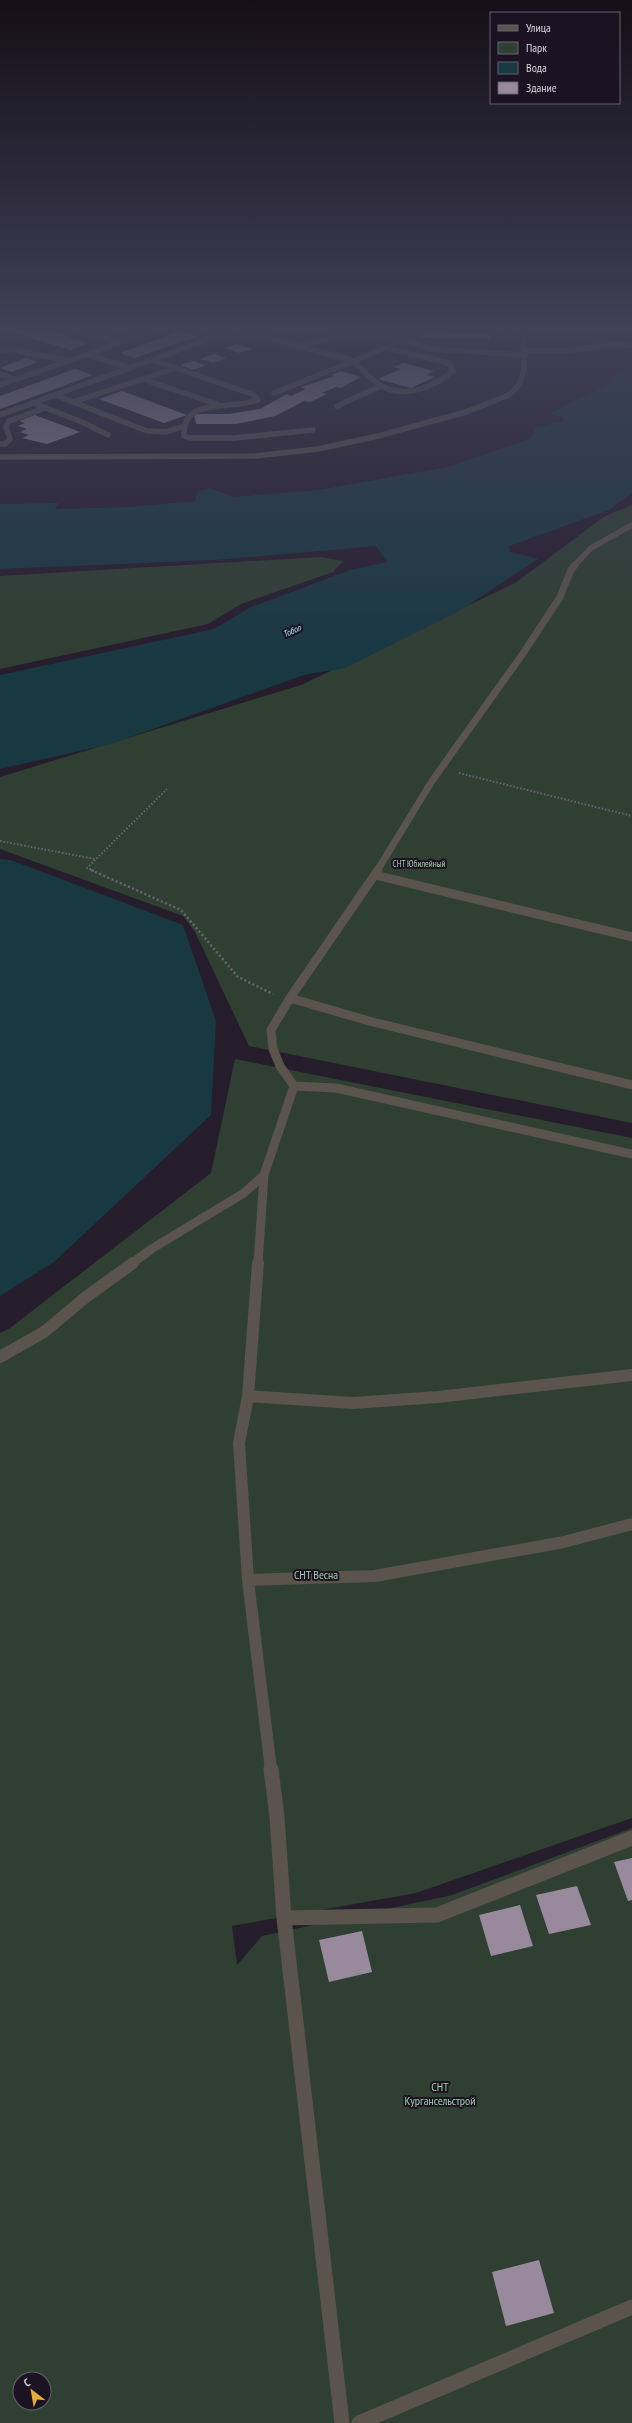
<svg xmlns="http://www.w3.org/2000/svg" width="632" height="2423" viewBox="0 0 632 2423" font-family="'PT Sans Narrow',sans-serif">
  <style>
    .green { fill: #2f3f32; fill-rule: evenodd }
    .water { fill: #183842 }
    .building { fill: #988a9c }
    .lines { fill: none; stroke-linecap: round; stroke-linejoin: round }
    .path-far1 { stroke: #6c6572; stroke-width: 2; stroke-dasharray: 1.5 2; stroke-linecap: butt }
    .path { stroke: #6c6572; stroke-width: 2.5; stroke-dasharray: 2 2.5; stroke-linecap: butt }
    .service-far1 { stroke: #5a544d; stroke-width: 5.5 }
    .service { stroke: #5a544d; stroke-width: 9 }
    .minor-far4 { stroke: #5a544d; stroke-width: 5.5 }
    .minor-far3 { stroke: #5a544d; stroke-width: 7 }
    .minor-far2 { stroke: #5a544d; stroke-width: 9 }
    .minor-far1 { stroke: #5a544d; stroke-width: 12 }
    .minor { stroke: #5a544d; stroke-width: 15 }
    .labels { text-anchor: middle; stroke-width: 4; stroke-linejoin: round; paint-order: stroke }
    .far-water-label { font-size: 9px; font-style: italic; fill: #a7e7fd; stroke: #1b1322 }
    .far-park-label { font-size: 9px; fill: #a1cfa9; stroke: #1b1322 }
    .near-park-label { font-size: 12px; fill: #a1cfa9; stroke: #1b1322 }
  </style>
  <rect width="100%" height="100%" fill="#251c2c"/>
  <path class="green" d="M632 505V1123L249 1046 195 932 183 916 0 849V777L301 685 515 583 605 516Z
    M321 557 343 561 333 572 241 604 208 624 0 669V576Z
    M235 1059 632 1138V1818L416 1893 232 1926 237 1965 262 1936 452 1895 632 1828V2423H0V1333L10 1328 211 1173ZM20 2379H44V2403H20Z"/>
  <path class="water" d="M632 363V493L609 510 509 546 510 552 538 559 459 611 345 668 304 675 111 744 0 769V675L214 629 251 607 350 570 387 562 376 546 216 560 0 569V504L58 503 55 509 131 507 195 501 197 492 209 488 234 497 319 490 448 467 530 439 536 427 562 422 563 417 549 414 615 381 613 375 625 371Z
    M0 859 11 860 183 925 216 1021 211 1115 54 1262 0 1296Z"/>
  <path class="building" d="M5 330H45L89 343 71 350Z
    M181 331 197 336 135 358 120 353Z
    M424 332 490 334V339L423 337Z
    M237 344 252 349 239 353 225 348Z
    M214 354 227 358 213 363 200 359Z
    M26 358 38 362 12 372 0 368Z
    M193 361 206 365 193 370 180 365Z
    M403 363 434 371 426 375 435 377 411 388 378 379 401 369 394 367Z
    M75 369 93 375 0 409V396Z
    M341 371 361 377 341 388 336 387 322 393 327 394 310 402 304 401 275 416 236 424H196L194 414H229L260 409 287 394 291 396 306 389 301 387 335 376 331 375Z
    M122 391 187 415 164 423 99 399Z
    M35 415 80 432 47 444 22 438 29 435 20 432 27 429 18 426 25 423 19 421Z
    M632 1858V1900L628 1901 614 1862Z
    M577 1886 591 1925 549 1934 536 1895Z
    M520 1905 533 1946 491 1956 479 1915Z
    M362 1931 372 1972 329 1982 319 1940Z
    M539 2260 554 2313 506 2326 492 2272Z"/>
  <g class="lines">
    <path class="path-far1" d="M459 773 632 816
      M0 841 95 859
      M94 871 87 868 167 789"/>
    <path class="path" d="M91 870 181 910 238 977 273 994"/>
    <path class="service-far1" d="M78 330 118 342
      M443 330H457
      M358 333 364 330
      M398 338 431 349 526 355
      M387 348 449 363 453 371C434 387 405 399 382 386 372 381 362 369 354 361L402 341
      M0 351 9 349 69 361 154 330
      M526 351H566L616 344 632 346
      M87 355 131 368
      M152 360 252 394 258 400C230 411 182 396 184 436L190 438H233L313 430
      M145 380 217 404
      M0 385 68 361
      M274 393 354 361 298 346
      M55 395 147 431 166 432 182 427
      M73 402 176 368
      M33 403 82 422 108 435
      M337 406 381 386
      M0 444H5L10 439 6 427 9 421 45 408
      M0 457 255 456 318 449 378 436 466 412 509 395 519 385 524 370 523 330"/>
    <path class="service" d="M375 875 632 937
      M290 998 369 1021 632 1085"/>
    <path class="minor-far4" d="M237 330 299 346 351 333 399 337 413 334 417 330
      M0 374 15 379
      M0 415 234 330
      M574 566 591 548 632 525"/>
    <path class="minor-far3" d="M377 871 432 781 524 652 560 597 571 570 575 565"/>
    <path class="minor-far2" d="M378 870 290 998 271 1030 273 1049 280 1066 294 1086 336 1088 632 1154
      M131 1264 153 1248 244 1193 264 1175 294 1086
      M258 1264 264 1175"/>
    <path class="minor-far1" d="M258 1263 248 1396 239 1443 248 1580 271 1770
      M0 1357 44 1332 86 1297 133 1263
      M248 1396 353 1403 438 1397 632 1375
      M248 1580 375 1576 564 1542 632 1524"/>
    <path class="minor" d="M271 1769 277 1817 284 1918 342 2423
      M284 1918 437 1915 632 1838
      M359 2423 632 2307"/>
  </g>
  <linearGradient id="sky" x2="0" y2="1"><stop stop-color="#140f18"/><stop offset="0.49" stop-color="#404056"/><stop offset="1" stop-color="#404056" stop-opacity="0"/></linearGradient>
  <rect width="632" height="669" fill="url(#sky)"/>
  <g class="labels">
    <g class="far-water-label">
      <text transform="translate(292 631) rotate(-24)" y="3">Тобол</text>
    </g>
    <g class="far-park-label">
      <text x="419" y="867">СНТ Юбилейный</text>
    </g>
    <g class="near-park-label">
      <text x="316" y="1579">СНТ Весна</text>
      <text x="440" y="2091">СНТ<tspan x="440" dy="14">Кургансельстрой</tspan></text>
    </g>
  </g>
  <rect x="490" y="12" width="130" height="92" fill="#1b1322" stroke="#67606d"/>
  <rect x="498" y="25" width="20" height="6" fill="#5a544d" stroke="#67606d"/>
  <text x="526" y="32" font-size="12" fill="#d8d3dd">Улица</text>
  <rect x="498" y="42" width="20" height="12" fill="#2f3f32" stroke="#67606d"/>
  <text x="526" y="52" font-size="12" fill="#d8d3dd">Парк</text>
  <rect x="498" y="62" width="20" height="12" fill="#183842" stroke="#67606d"/>
  <text x="526" y="72" font-size="12" fill="#d8d3dd">Вода</text>
  <rect x="498" y="82" width="20" height="12" fill="#988a9c" stroke="#67606d"/>
  <text x="526" y="92" font-size="12" fill="#d8d3dd">Здание</text>
  <g transform="translate(32 2391) rotate(329)"><circle r="19" fill="#1b1322" stroke="#67606d"/>
  <path d="M0-3L7 15L0 10L-7 15Z" fill="#e6ad36"/>
  <text y="-6" font-size="11" font-weight="bold" text-anchor="middle" fill="#d8d3dd">С</text>
  </g>
</svg>
